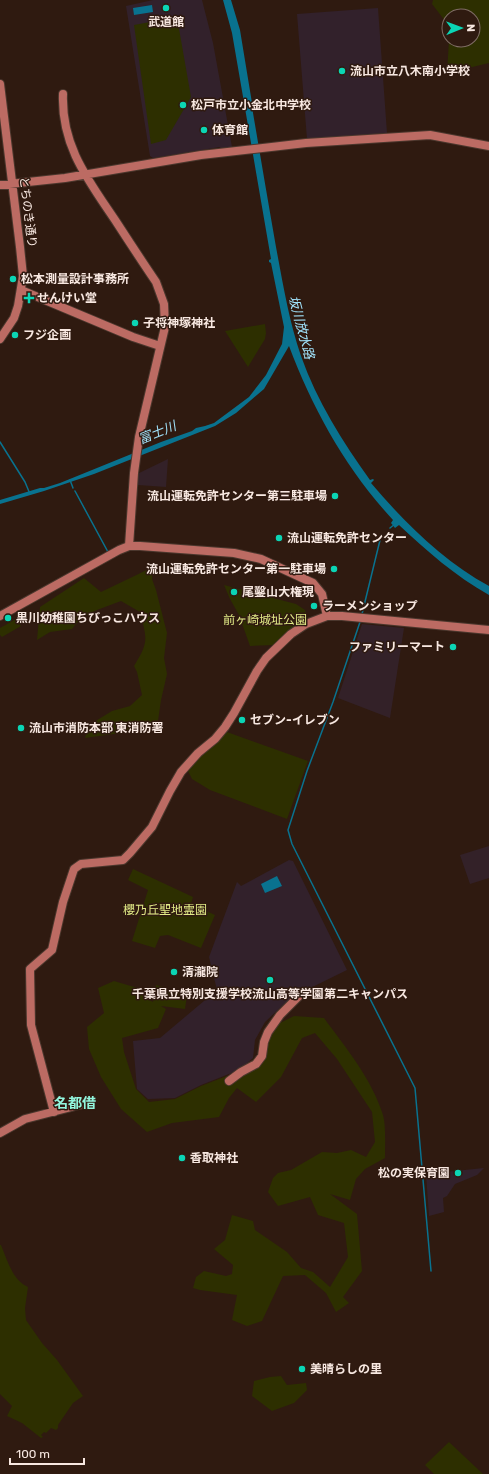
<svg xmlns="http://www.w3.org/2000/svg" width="489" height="1474" viewBox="0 0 489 1474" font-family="Rubik,'Noto Sans JP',sans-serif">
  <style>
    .industrial { fill: #332128 }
    .education { fill: #32212b }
    .green { fill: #2d2f00 }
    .water { fill: #09728f }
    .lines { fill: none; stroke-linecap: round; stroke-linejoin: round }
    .stream { stroke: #09728f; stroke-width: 1.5 }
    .secondary-casing { stroke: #4b372d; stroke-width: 10 }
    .secondary { stroke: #bc6b63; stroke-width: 8 }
    .poi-dot { fill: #0bd5b5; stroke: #2f1a10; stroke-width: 1.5 }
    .labels { text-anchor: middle; stroke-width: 3; stroke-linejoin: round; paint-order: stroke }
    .poi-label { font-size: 12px; font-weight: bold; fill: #f8e8e1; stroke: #2f1a10; text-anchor: start }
    .street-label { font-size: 12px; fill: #f8e8e1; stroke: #2f1a10 }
    .park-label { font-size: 12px; fill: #e2eb87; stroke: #2f1a10 }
    .water-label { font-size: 13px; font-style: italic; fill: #a1e3fc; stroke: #2f1a10 }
    .quarter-label { font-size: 14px; font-weight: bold; fill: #92f5dd; stroke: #2f1a10 }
  </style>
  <rect width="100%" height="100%" fill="#2f1a10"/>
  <path class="industrial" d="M168 459 166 487 138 485 137 483V474Z
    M362 624 404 628 390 718 338 698Z
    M489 846V878L470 884 460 855Z"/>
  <path class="education" d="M153 0H202L213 43 232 147 221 149 220 147 153 158 150 156 126 6Z
    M378 8 387 133 307 139 297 14Z
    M289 860 293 861 347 970 294 996 282 1006 265 1022 255 1040 253 1058 239 1070 201 1085 175 1098 148 1099 137 1089 133 1041 160 1038 217 990 209 957 237 882 241 886Z
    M484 1168 477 1175 455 1184 447 1196 443 1198 444 1212 429 1216 426 1174Z"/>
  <path class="green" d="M433 0H489V63L447 73 449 40H473V16H449V26L432 4Z
    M171 18 178 23 191 97 166 140 151 144 134 25Z
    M265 324 266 333 265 339 248 367 225 331Z
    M153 567 152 579 156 590 167 633 164 658 167 674 161 700 157 728 85 738 89 725 112 711 130 706 142 695 137 672 134 666C149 642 147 639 140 612L121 601 97 610 81 618 72 629 50 632 37 640 40 607 84 578 101 592Z
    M224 585 296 604 305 610 308 619 289 630 274 645 250 646 239 615 230 599Z
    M16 619 21 626 2 637 0 635V628Z
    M227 732 308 761 287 819 210 790 192 779 188 771 198 759Z
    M133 869 193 897 191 904 215 915 201 948 168 935 160 936 155 948 132 941 148 890 128 880Z
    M114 981 141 989 143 996 153 1002 156 985 164 987 163 990 187 995 185 1009 161 1006 166 1009 158 1028 122 1038 124 1052 136 1089 149 1102 175 1099 201 1086 240 1071 265 1049 276 1025 294 1016 324 1018C346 1048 372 1079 383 1115 386 1125 385 1146 385 1158L365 1169 356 1179 350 1200 330 1194 357 1214 362 1271 343 1297 349 1303 336 1312 326 1293 305 1275 283 1276 262 1321 247 1326 232 1320 237 1295 200 1290 193 1288 196 1277 204 1271 226 1276 232 1274 233 1265 214 1249 225 1240 232 1215 253 1221 255 1230 287 1252 301 1268 313 1272 330 1287 348 1257 344 1223 318 1215 310 1197 278 1206 268 1192 273 1178 278 1173 291 1170 322 1152 337 1153 351 1150 366 1157 375 1142 372 1112 337 1059 315 1033 302 1038 281 1077 256 1102 237 1088 229 1098 219 1117 172 1123 147 1132 121 1109 101 1077 89 1049 87 1027 104 1013 98 988Z
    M0 1245H1C7 1259 12 1280 28 1287L25 1308 26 1320 42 1343 57 1360 83 1396 73 1403 58 1425V1428L56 1430 51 1428 46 1433 44 1432 41 1435 43 1437 41 1438 22 1423 7 1416 12 1406 0 1394Z
    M281 1376 287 1385 306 1383 307 1390 294 1403 272 1411 252 1396 254 1381 270 1377Z
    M449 1442 483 1474H434L425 1465Z"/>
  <path class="water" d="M223 0H231L240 30 252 103 255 104 256 106 252 107C260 154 268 201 276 247 283 284 289 321 301 356 317 401 342 441 370 480L373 479 374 480 371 483C404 522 444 562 489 586V595C455 576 427 551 399 525L395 528 391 523 393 520C346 469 313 410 289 346L264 389 236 413 215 426 94 474 44 491 0 504V500L40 488H44L60 483 161 442 192 431 196 428 205 426 214 423 249 397 266 375 282 344 284 327 271 263 269 262V260L271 259 232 33Z
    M152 5 153 12 134 15 133 8Z
    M277 876 282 886 265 893 261 884Z"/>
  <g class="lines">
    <path class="stream" d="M0 442 25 482 30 494
      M70 480 73 488
      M75 491 108 552
      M390 528 395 524
      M362 614 381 536 382 535
      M360 622 333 702 307 771 288 830 292 844 415 1088 431 1271"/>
    <g class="secondary-casing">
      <path id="secondary" d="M0 84 20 247 23 276 18 306 14 318 0 339
        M63 94C61 147 89 181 117 223 130 243 143 263 156 282L164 304 165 327 139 437 134 473 129 546
        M0 185 65 178 201 155 306 143 430 135 489 146
        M21 290 133 337 160 346
        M0 616 119 550 129 546H140L234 553 261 559 313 583 322 594 327 616
        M229 1081 241 1072 256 1064 262 1056 264 1042 268 1032 280 1015 300 995
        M54 1112 31 1025 30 969 52 950 63 902 74 869 81 864 123 860 130 853 152 827 170 791 181 772 198 753 215 739 225 727 234 713 257 671 266 658 291 634 306 624 327 616H342L489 630
        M0 1133 25 1119 87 1103"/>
    </g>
    <use href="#secondary" class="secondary"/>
  </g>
  <g class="poi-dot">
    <circle cx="166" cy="8" r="4"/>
    <circle cx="342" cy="71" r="4"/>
    <circle cx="183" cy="105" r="4"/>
    <circle cx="204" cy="130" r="4"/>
    <circle cx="13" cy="279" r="4"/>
    <path d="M27 292h4v4h4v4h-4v4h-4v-4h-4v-4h4z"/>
    <circle cx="135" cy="323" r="4"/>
    <circle cx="15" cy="335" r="4"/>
    <circle cx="335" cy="496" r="4"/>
    <circle cx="279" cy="538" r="4"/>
    <circle cx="334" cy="569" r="4"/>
    <circle cx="234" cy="592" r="4"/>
    <circle cx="314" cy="606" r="4"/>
    <circle cx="8" cy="618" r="4"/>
    <circle cx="453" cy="647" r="4"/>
    <circle cx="242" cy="720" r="4"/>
    <circle cx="21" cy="728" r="4"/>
    <circle cx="174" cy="972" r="4"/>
    <circle cx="270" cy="980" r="4"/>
    <circle cx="182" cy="1158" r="4"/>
    <circle cx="458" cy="1173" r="4"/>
    <circle cx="302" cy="1369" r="4"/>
  </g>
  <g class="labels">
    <g class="poi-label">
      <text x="166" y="26" text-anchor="middle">武道館</text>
      <text x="350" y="75">流山市立八木南小学校</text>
      <text x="191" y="109">松戸市立小金北中学校</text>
      <text x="212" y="134">体育館</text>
      <text x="21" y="283">松本測量設計事務所</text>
      <text x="37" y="302">せんけい堂</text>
      <text x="143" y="327">子将神塚神社</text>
      <text x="23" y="339">フジ企画</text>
      <text x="327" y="500" text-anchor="end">流山運転免許センター第三駐車場</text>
      <text x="287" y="542">流山運転免許センター</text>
      <text x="326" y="573" text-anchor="end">流山運転免許センター第一駐車場</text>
      <text x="242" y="596">尾鑿山大権現</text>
      <text x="322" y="610">ラーメンショップ</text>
      <text x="16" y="622">黒川幼稚園ちびっこハウス</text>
      <text x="445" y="651" text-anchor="end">ファミリーマート</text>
      <text x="250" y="724">セブン-イレブン</text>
      <text x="29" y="732">流山市消防本部 東消防署</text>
      <text x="182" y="976">清瀧院</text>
      <text x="270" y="998" text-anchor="middle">千葉県立特別支援学校流山高等学園第二キャンパス</text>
      <text x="190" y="1162">香取神社</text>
      <text x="450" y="1177" text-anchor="end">松の実保育園</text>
      <text x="310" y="1373">美晴らしの里</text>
    </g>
    <g class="street-label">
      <text transform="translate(28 212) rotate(83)" y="4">とちのき通り</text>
    </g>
    <g class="park-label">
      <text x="265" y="624">前ヶ崎城址公園</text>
      <text x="165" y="914">櫻乃丘聖地霊園</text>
    </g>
    <g class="water-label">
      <text transform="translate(302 327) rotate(75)" y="5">坂川放水路</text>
      <text transform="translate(157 432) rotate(-22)" y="5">富士川</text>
    </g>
    <g class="quarter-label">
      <text x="75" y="1108">名都借</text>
    </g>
  </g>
  <g transform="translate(461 28) rotate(89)"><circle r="19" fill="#2f1a10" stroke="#7f6c64"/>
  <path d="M0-3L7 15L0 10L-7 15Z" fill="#0bd5b5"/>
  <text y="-6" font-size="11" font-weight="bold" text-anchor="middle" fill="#f8e8e1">N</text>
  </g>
  <path d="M10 1458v6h74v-6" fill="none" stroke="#f8e8e1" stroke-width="2"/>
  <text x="16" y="1458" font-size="12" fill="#f8e8e1" stroke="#2f1a10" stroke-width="3" paint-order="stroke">100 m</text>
</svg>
